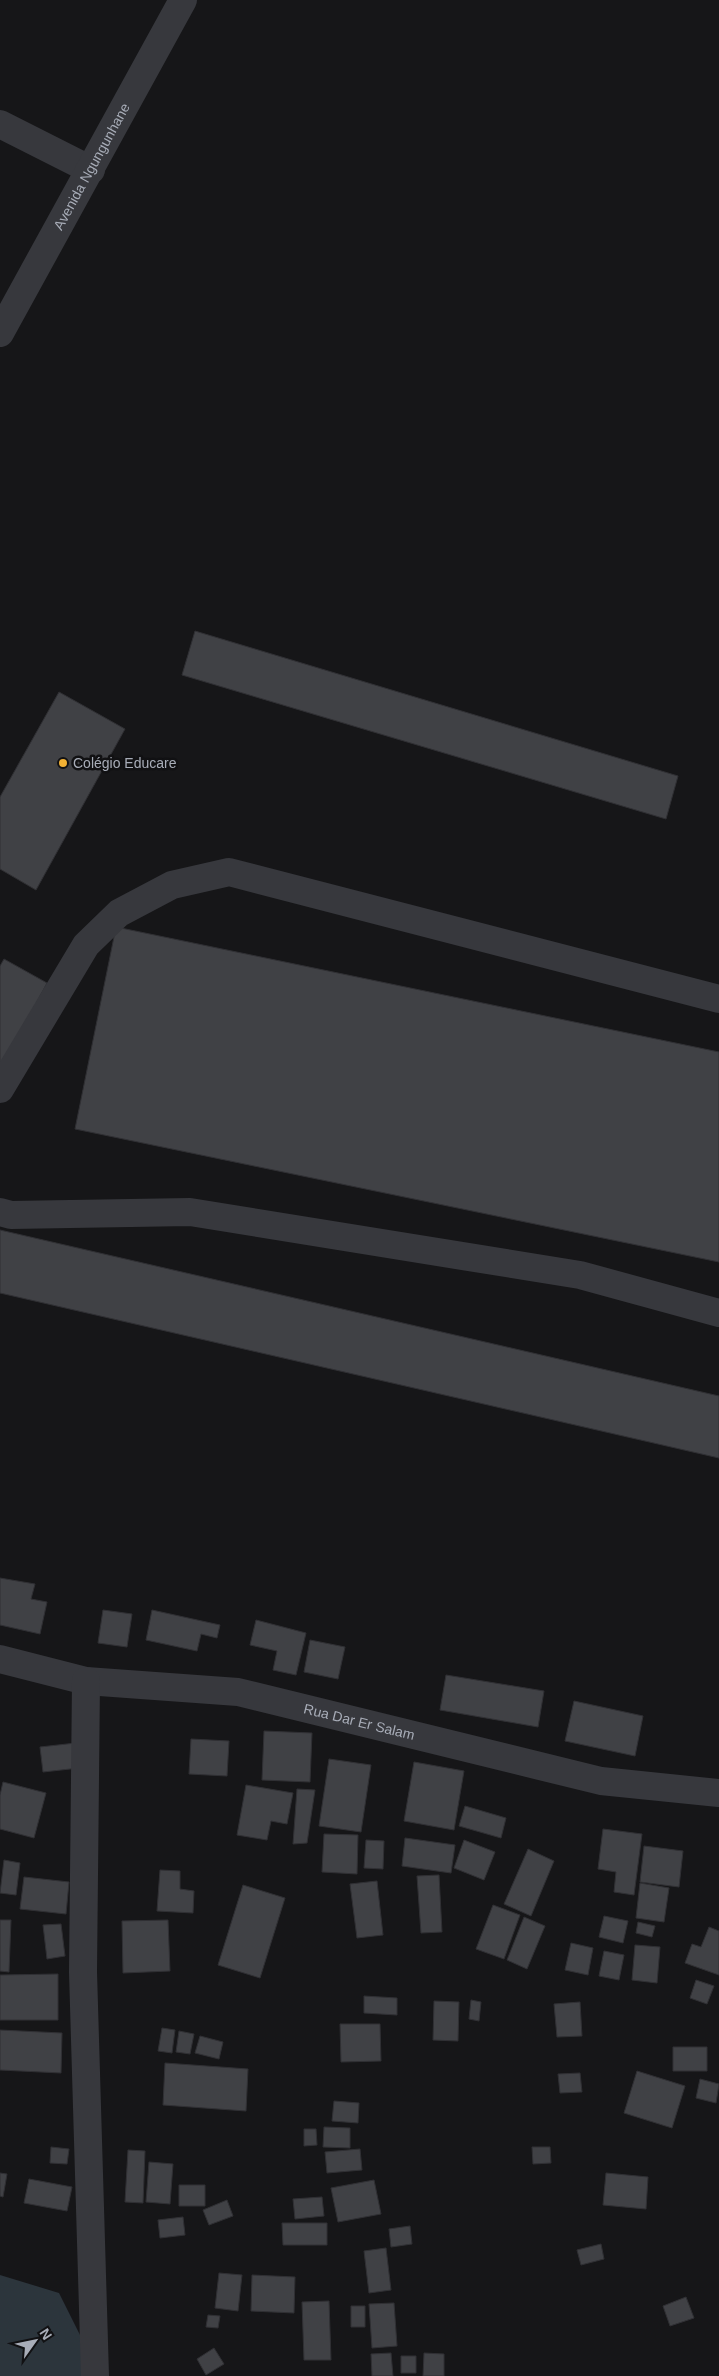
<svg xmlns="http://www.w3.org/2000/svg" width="719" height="2376" viewBox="0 0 719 2376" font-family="Helvetica,sans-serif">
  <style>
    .water { fill: #2c353c }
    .building { fill: #404145; stroke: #303034 }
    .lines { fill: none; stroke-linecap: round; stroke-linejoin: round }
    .minor { stroke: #37383d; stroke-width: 28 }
    .poi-dot { fill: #f2b134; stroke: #111113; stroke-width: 2 }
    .labels { text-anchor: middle; stroke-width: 5; stroke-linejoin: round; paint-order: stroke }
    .street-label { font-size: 14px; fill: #a8adb8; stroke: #111113 }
    .poi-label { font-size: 14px; fill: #a8adb8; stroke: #111113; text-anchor: start }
  </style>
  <rect width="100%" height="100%" fill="#161618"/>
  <path class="water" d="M0 2275 59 2293 92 2359 93 2376H0Z"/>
  <path class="building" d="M195 631 678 776 666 819 182 675Z
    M59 692 125 729 36 890 0 869V797Z
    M116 927 719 1052V1262L75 1129Z
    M4 959 47 983 0 1071V966Z
    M0 1230 719 1396V1458L0 1293Z
    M0 1578 35 1584 31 1599 47 1602 40 1634 0 1625Z
    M103 1610 132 1614 127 1647 98 1643Z
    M152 1610 220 1625 217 1638 201 1634 197 1651 146 1640Z
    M256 1620 306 1633 296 1675 273 1670 277 1651 250 1645Z
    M310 1640 345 1647 338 1679 304 1672Z
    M446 1675 544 1691 538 1727 440 1710Z
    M574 1701 643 1716 635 1756 565 1741Z
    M264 1731 312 1733 310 1782 262 1780Z
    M191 1739 229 1741 227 1776 189 1774Z
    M76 1743 79 1768 43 1772 40 1747Z
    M329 1759 371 1765 361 1832 319 1826Z
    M414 1762 464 1771 454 1830 404 1821Z
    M3 1782 46 1793 34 1838 0 1829V1795Z
    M246 1785 293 1793 287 1824 271 1821 267 1840 237 1835Z
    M297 1789 315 1790 307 1843 293 1844Z
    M465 1806 506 1818 501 1838 459 1826Z
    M603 1829 642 1834 634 1895 614 1892 616 1872 598 1869Z
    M324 1834 358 1835 357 1874 322 1872Z
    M405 1838 455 1845 451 1873 402 1866Z
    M366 1840 384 1841 383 1869 364 1868Z
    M464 1840 495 1852 484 1880 454 1868Z
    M644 1846 683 1851 679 1887 640 1882Z
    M528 1849 554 1861 531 1916 504 1904Z
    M4 1860 20 1863 16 1895 0 1893Z
    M160 1870 180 1871V1889L194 1891 193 1913 157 1911Z
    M439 1875 442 1932 421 1933 417 1876Z
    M24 1877 69 1882 66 1914 20 1909Z
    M377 1881 383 1935 357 1938 350 1884Z
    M640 1883 669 1888 664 1922 636 1918Z
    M243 1885 285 1898 260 1978 218 1965Z
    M493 1905 520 1915 504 1959 476 1949Z
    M604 1916 628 1921 623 1943 599 1937Z
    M524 1917 545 1926 527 1969 507 1960Z
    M0 1920H11L9 1972 0 1971Z
    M168 1920 170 1971 123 1973 122 1921Z
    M638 1922 655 1926 652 1937 636 1933Z
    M61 1924 65 1956 47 1959 43 1925Z
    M709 1927 719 1931V1975L685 1963 692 1944 701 1947Z
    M571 1943 593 1948 588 1975 565 1970Z
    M635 1945 660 1947 657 1983 632 1980Z
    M604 1951 624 1955 619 1980 599 1976Z
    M58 1974V2020H0V1975Z
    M696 1980 714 1986 707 2004 690 1998Z
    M364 1996 397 1998V2015L364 2013Z
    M471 2000 481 2002 479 2021 469 2019Z
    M434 2001 459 2002 458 2041 433 2040Z
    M580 2002 582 2036 557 2037 554 2004Z
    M340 2024H380L381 2061 341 2062Z
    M162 2028 175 2030 172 2053 158 2051Z
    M0 2030 62 2033 61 2073 0 2070Z
    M179 2031 194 2034 190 2054 176 2052Z
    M200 2036 223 2042 219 2059 195 2053Z
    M673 2047H707V2071H673Z
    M165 2063 248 2069 246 2111 163 2105Z
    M637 2071 685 2086 672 2128 624 2113Z
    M580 2073 582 2092 560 2093 558 2074Z
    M700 2079 719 2084 716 2103 696 2098Z
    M334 2101 359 2103 358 2123 332 2121Z
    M324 2127 350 2128V2148L323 2147Z
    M304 2129H316L317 2145 304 2146Z
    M51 2147 69 2149 67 2164 50 2163Z
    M532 2147H550L551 2163 533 2164Z
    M360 2149 362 2170 327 2173 325 2152Z
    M128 2150 145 2151 143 2203 125 2202Z
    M149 2162 173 2164 170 2204 146 2202Z
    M0 2173 7 2174 3 2197 0 2196Z
    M606 2173 648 2177 646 2209 603 2205Z
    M29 2179 72 2187 67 2211 24 2203Z
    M374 2180 381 2214 338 2222 331 2188Z
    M179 2185H205V2206H179Z
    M322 2197 324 2216 295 2219 293 2199Z
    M227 2200 233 2216 209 2225 203 2210Z
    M183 2217 185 2235 160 2238 158 2220Z
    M282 2223H327V2245H283Z
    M410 2226 412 2244 391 2247 389 2229Z
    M601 2244 604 2259 581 2265 577 2250Z
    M386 2248 391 2290 369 2293 364 2251Z
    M219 2273 242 2275 238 2311 215 2308Z
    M252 2275 295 2277 294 2313 251 2311Z
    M686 2297 694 2318 670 2326 663 2306Z
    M329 2301 331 2360H304L302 2302Z
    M394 2303 397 2346 372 2348 369 2304Z
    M351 2306H365V2327H351Z
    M208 2315 220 2316 218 2328 206 2327Z
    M214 2348 224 2364 206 2375 197 2359Z
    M391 2353 393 2376H372L371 2354Z
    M424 2353 444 2354V2376H423Z
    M401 2356H416V2373H401Z"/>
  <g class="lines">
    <g class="minor">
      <path d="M0 124 91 170"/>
      <path id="s1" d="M0 333 183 0"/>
      <path d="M0 1089 86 945 119 913 172 885 229 872 719 999"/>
      <path d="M0 1212 11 1215 190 1212 580 1275 719 1313"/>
      <path id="s2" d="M0 1659 86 1681 238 1692 601 1781 719 1793"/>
      <path d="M86 1681 83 1972 95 2376"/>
    </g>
  </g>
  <circle class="poi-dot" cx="63" cy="763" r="5"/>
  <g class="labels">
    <g class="street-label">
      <text dy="5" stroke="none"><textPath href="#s1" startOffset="190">Avenida Ngungunhane</textPath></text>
      <text dy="5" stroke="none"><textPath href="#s2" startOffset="366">Rua Dar Er Salam</textPath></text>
    </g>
    <g class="poi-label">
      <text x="73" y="768">Colégio Educare</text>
    </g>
  </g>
  <g transform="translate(35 2341) rotate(57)" stroke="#111113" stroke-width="4" paint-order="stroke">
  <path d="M0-4L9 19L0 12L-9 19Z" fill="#a8adb8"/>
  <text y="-8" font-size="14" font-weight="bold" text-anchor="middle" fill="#a8adb8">N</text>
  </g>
</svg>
